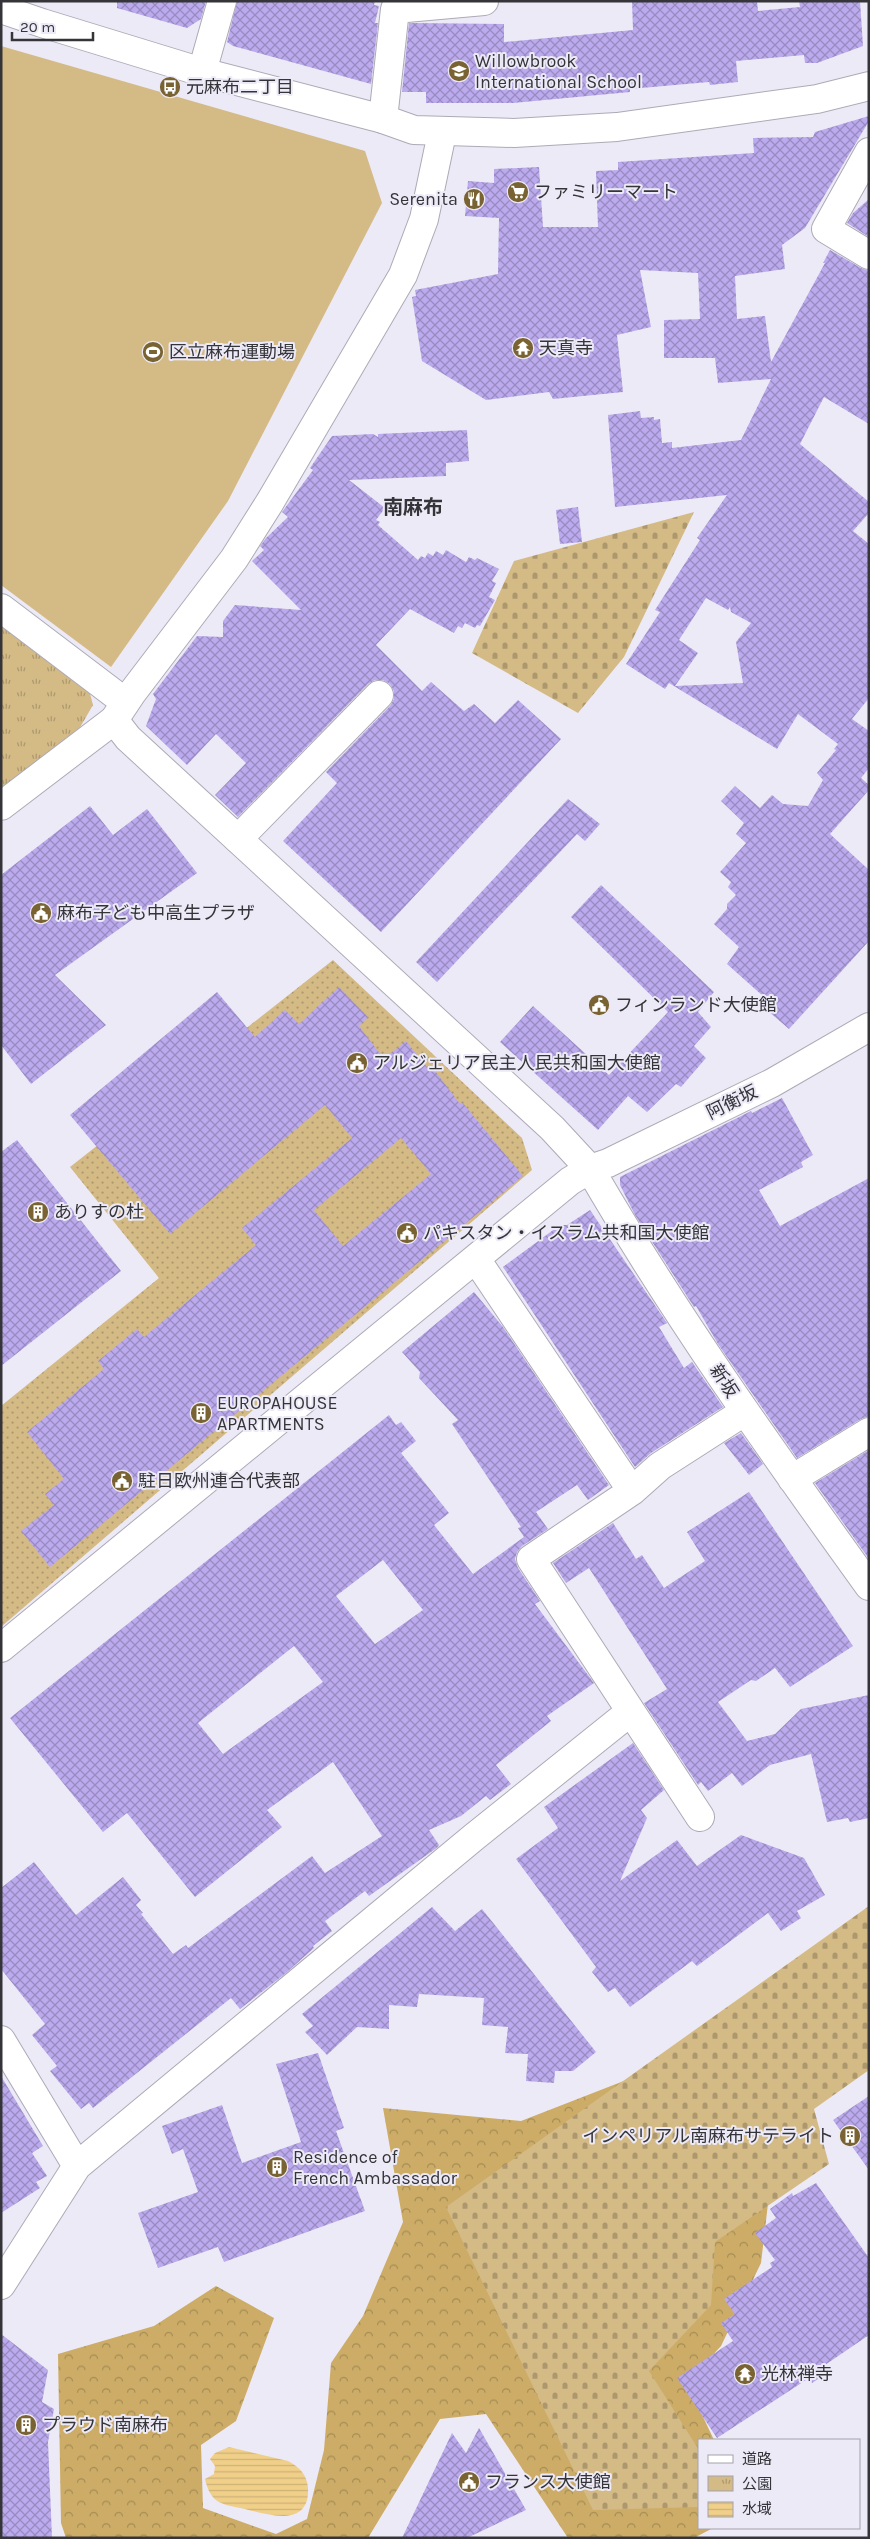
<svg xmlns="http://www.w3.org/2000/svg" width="870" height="2539" viewBox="0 0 870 2539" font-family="Karla,'Noto Sans JP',sans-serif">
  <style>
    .grass { fill: url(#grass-dots) }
    .forest { fill: url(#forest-crowns) }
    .cemetery { fill: url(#cemetery-stones) }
    .park { fill: url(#park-tufts) }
    .pitch { fill: #d4ba85 }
    .water { fill: url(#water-rules) }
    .building { fill: url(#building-cross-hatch); fill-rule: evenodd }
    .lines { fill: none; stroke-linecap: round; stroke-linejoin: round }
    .minor-casing { stroke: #adaab6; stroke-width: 30 }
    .tertiary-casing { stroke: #adaab6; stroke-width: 30 }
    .minor { stroke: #fff; stroke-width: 28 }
    .tertiary { stroke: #fff; stroke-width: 28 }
    .labels { text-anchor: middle; stroke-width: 4; stroke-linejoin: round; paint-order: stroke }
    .poi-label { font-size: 18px; fill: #353439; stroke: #edeaf7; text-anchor: start }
    .street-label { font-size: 18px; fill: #353439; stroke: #edeaf7 }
    .quarter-label { font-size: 20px; font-weight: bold; fill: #353439; stroke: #edeaf7 }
  </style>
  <defs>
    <pattern id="grass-dots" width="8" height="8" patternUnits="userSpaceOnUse" patternTransform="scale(1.25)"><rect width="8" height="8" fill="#d4ba85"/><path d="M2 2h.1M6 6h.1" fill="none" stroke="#ad986e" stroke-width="1.8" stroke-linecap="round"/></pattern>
    <pattern id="forest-crowns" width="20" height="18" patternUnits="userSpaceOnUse" patternTransform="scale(1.25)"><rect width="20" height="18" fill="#ccac66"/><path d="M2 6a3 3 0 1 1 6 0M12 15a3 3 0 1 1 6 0" fill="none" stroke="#a68d55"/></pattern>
    <pattern id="cemetery-stones" width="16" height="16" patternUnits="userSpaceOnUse" patternTransform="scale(1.25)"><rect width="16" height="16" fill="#d4ba85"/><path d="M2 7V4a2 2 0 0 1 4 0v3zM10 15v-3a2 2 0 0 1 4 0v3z" fill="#ad986e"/></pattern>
    <pattern id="park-tufts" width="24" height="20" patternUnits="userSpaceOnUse" patternTransform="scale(1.25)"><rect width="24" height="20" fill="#d4ba85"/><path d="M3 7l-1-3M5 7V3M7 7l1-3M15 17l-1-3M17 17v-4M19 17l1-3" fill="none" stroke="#ad986e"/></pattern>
    <pattern id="water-rules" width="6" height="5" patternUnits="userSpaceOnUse" patternTransform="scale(1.25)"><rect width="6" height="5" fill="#f0cf89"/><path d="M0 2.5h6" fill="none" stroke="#ceb277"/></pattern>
    <pattern id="building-cross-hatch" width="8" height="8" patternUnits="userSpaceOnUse" patternTransform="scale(1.25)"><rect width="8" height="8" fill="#bbaaed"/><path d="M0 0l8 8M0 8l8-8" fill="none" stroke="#998bc1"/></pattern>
  </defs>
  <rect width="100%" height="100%" fill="#edeaf7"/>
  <path class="grass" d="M333 960 522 1138 532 1170 1 1627V1406L159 1278 70 1167Z"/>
  <path class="forest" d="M729 2040 781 2093 761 2263 721 2346 687 2383 714 2440H699V2528H713L694 2538H568L486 2414 440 2419 368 2538H66L61 2523 58 2354 154 2326 216 2286 274 2318 236 2421 201 2445 203 2508 276 2534 307 2519 324 2450 331 2363 363 2316 403 2222 383 2108 521 2121Z"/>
  <path class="cemetery" d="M694 512 624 657 578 713 472 653 514 561Z
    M869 1906V2070L814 2109 829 2164 715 2242 711 2305 649 2371 699 2450V2507L593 2510 446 2207Z"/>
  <path class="park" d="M1 621 87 682 93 705 75 736 1 791Z"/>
  <path class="pitch" d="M1 46 365 151 382 203 228 501 111 667 1 585Z"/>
  <path class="water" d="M229 2447 288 2461C299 2467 307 2474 308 2488 310 2528 268 2515 245 2509 237 2507 226 2506 219 2502 211 2498 207 2488 205 2479L214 2474 215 2466 210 2459 215 2453Z"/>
  <path class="building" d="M117 1H206L201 19 187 28 117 8Z
    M237 1H375L374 5 379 6 375 23H378L371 84 233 46 227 42Z
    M632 1H757L758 11 800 7 799 1H860L863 46 817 63H805L804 55 736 61 738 82 710 85 709 82 630 89V92L513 103H426V92H402L409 23 504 24V42L633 30Z
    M869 116V121L805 228 782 245 785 269 735 276 737 319 765 316 771 362 825 263H823L830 250 861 268 869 271V424L824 397 800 444 869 502V513L853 531 869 544V698L852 719 869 731V768L861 778 869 785V790L830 834 869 870V941L789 1029 760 1004 764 997 727 964 739 947 714 924 727 909V904L736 895 728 887 731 882 720 872 746 843 736 834 744 823 721 801 735 786 760 808 772 795 783 804 808 806 823 780 817 773 836 750 834 749 838 744 798 714 777 749 669 683 665 689 626 664 660 612 655 610 700 540 697 538 727 495 615 507 608 415 640 411 641 418 654 417V420L660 419 662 443 672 442V448L741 440 771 379 718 383 715 358H664V320L700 319 698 273 640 270 651 327 617 335 623 392 553 399 549 392 486 400 422 361 412 297 416 296 415 290 498 274 499 218 465 216 468 181 494 183V169L539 167 543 227H598L596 171 618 170V162L754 153 753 138 813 137 815 132ZM706 598 728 610 730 607 731 612 751 623 736 642 743 683 675 686 698 653 679 640Z
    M869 199V237L847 223 853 213Z
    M467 430 469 461 446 463V476L349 480 385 508 376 520 380 522 378 525 418 560 421 556 425 558 428 553 433 556 436 551 443 555 446 550 466 562 469 557 475 560 477 558 499 569 492 581 496 583 489 597 495 600 480 626 477 625 475 628 465 623 462 628 458 626 454 633 410 609 376 645 422 691 431 682 464 711 474 704 495 723 518 700 561 739 381 932 283 841 337 783 326 772 390 706 394 699V691L390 684 383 680H375L368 684 238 817 215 795 246 763 216 734 187 765 146 726 156 699 153 694 197 636 223 637V621L235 605 301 610 252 561 264 550 260 546 266 538 288 517 282 512 313 470 310 468 332 436 373 434 378 437V434Z
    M578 507 582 542 560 544 556 510Z
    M568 799 600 824 585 841 577 834 437 982 416 962Z
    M90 806 113 835 147 809 197 873 55 975 106 1025 31 1084 1 1045V875Z
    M601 885 714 992 698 1012 711 1027 694 1046 706 1058 681 1087 676 1084 647 1112 628 1096 598 1130 500 1042 533 1006 609 1075 668 1012 571 917Z
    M339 987 368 1017 359 1026 384 1059 406 1041 430 1071 436 1072 460 1104 462 1102 523 1176 50 1567 21 1531 54 1505 45 1494 64 1479 27 1432 104 1369 98 1361 137 1329 144 1337 256 1245 242 1228 352 1138 325 1105 170 1234 70 1115 217 992 255 1037 285 1010 299 1024ZM401 1138 431 1174 343 1246 314 1210Z
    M782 1098 813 1155 801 1162 803 1167 759 1190 780 1226 869 1178V1416L861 1419 797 1458 718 1344 696 1306 694 1307 635 1215 620 1185V1177L751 1111 752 1113Z
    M17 1140 121 1271 1 1366V1152Z
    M590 1210 667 1323 659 1327 684 1368 692 1362 723 1407 651 1453 635 1467 503 1267 560 1225H567Z
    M474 1292 503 1327 609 1485 588 1500 577 1485 536 1512 548 1529 522 1546 517 1552 515 1559 518 1568 540 1601 535 1604 594 1683 547 1716 551 1721 496 1765 511 1784 490 1800 486 1796 461 1816 429 1830 439 1845 438 1847 369 1896 365 1891 325 1921 332 1931 313 1946 314 1948 286 1973 240 2009 231 1998 93 2108 89 2103 81 2109 50 2071 57 2066 32 2035 45 2024 1 1969V1888L34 1862 76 1915 123 1877 141 1900 136 1905 143 1913 141 1914 173 1954 186 1945 188 1948 312 1856 325 1873 382 1836 333 1762 267 1810 282 1827 195 1897 127 1813 103 1832 10 1718 389 1415 396 1425 401 1422 416 1441 401 1453 449 1513 434 1525 473 1574 524 1537 518 1528 521 1527 452 1424 458 1420 419 1378 420 1372 402 1352ZM383 1560 423 1610 375 1644 336 1596ZM294 1646 323 1682 223 1754 198 1723Z
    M741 1433 763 1464 749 1475 724 1443Z
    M869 1450V1559L815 1483Z
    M749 1492 853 1646 790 1687 775 1668 756 1681 751 1680 718 1702 747 1741 775 1734 801 1709 869 1695V1818L850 1822 848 1818 827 1822 811 1754 770 1765 742 1786 732 1773 708 1791 701 1782 698 1785 644 1703 667 1689 589 1568 566 1583 553 1563 613 1523 636 1559 642 1555 664 1588 705 1561 687 1532Z
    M633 1743 664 1790 641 1810 647 1818 620 1881 677 1840 697 1866 741 1835 804 1858 825 1895 797 1911 801 1918 781 1931 768 1913 697 1966 692 1961 630 2007 615 1988 608 1992 592 1972 596 1967 516 1859 558 1828 544 1807Z
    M432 1907 455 1931 482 1909 596 2052 573 2071H555L554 2083 526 2081 528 2054 505 2053 508 2027 482 2025 484 1998 419 1994 417 2007 389 2005V2029L357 2027 327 2055 305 2032 313 2026 302 2014Z
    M318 2053 344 2128 336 2131 365 2211 224 2262 218 2247 158 2268 138 2213 198 2192 183 2149 172 2154 162 2126 222 2105 242 2163 301 2142 276 2064Z
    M1 2076 43 2146 32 2153 47 2176 36 2182 40 2188 1 2213Z
    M869 2096V2170L833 2120Z
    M816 2183 869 2258V2335L825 2365 829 2372 812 2383 809 2378 717 2438 677 2378 733 2341 721 2323 735 2314 724 2299 772 2267 770 2263 775 2260 755 2233 776 2218 770 2209 792 2193 793 2196Z
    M1 2334 48 2370 42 2402 54 2409 48 2442 52 2538H1Z
    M479 2428 526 2510 467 2538H402L452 2433 466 2453Z"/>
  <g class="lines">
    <g class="minor-casing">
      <path id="minor" d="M202 72 222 1
        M383 119 395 9 484 1
        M869 152 826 229 869 255
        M1 608 125 702
        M114 720 132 693 234 559 270 502 403 275 424 219 442 133
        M238 839 379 695
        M590 1169C674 1314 771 1450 869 1586
        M476 1259 632 1491 531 1559 700 1817
        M792 1479 869 1432
        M632 1491 660 1466 744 1412
        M1 1648 570 1181 590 1169 608 1163 772 1083 869 1027
        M1 2040 77 2166
        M1 2285 77 2166 474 1837 630 1712"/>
    </g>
    <g class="tertiary-casing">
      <path id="tertiary" d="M1 9 42 23 202 72 383 119 414 130 514 133 617 127 817 99 869 86
        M1 806 114 720 128 738 552 1128 590 1169"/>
    </g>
    <use href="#minor" class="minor"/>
    <use href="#tertiary" class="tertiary"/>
  </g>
  <defs>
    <g id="school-disc" transform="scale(1.125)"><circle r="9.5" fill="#796333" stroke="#edeaf7"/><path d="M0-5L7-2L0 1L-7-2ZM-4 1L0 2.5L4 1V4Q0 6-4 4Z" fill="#fff"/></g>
    <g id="bus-disc" transform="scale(1.125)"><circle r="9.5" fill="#796333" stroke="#edeaf7"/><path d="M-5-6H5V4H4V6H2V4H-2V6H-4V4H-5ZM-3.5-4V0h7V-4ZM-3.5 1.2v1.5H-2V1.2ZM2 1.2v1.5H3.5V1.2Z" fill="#fff"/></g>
    <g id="supermarket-disc" transform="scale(1.125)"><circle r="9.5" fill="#796333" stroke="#edeaf7"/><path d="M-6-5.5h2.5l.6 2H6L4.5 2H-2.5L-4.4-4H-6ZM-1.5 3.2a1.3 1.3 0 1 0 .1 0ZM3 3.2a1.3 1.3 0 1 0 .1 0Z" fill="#fff"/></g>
    <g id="restaurant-disc" transform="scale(1.125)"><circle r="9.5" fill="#796333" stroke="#edeaf7"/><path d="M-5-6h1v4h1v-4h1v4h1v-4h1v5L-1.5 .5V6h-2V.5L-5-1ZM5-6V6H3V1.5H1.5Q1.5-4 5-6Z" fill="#fff"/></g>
    <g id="temple-disc" transform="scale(1.125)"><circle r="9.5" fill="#796333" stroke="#edeaf7"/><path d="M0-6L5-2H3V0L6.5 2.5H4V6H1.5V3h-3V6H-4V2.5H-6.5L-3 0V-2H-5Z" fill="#fff"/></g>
    <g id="stadium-disc" transform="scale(1.125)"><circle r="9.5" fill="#796333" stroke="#edeaf7"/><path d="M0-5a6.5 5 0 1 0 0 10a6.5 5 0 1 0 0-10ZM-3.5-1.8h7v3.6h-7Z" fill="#fff"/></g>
    <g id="civic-disc" transform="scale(1.125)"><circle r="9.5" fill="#796333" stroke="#edeaf7"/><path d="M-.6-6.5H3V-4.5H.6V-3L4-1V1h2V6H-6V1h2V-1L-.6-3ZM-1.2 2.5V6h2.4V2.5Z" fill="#fff"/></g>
    <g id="building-disc" transform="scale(1.125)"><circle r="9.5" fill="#796333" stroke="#edeaf7"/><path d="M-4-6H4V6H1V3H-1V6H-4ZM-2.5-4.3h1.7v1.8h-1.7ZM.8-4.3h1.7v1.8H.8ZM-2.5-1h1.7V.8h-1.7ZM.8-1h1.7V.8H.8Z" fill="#fff"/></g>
  </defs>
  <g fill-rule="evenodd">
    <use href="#school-disc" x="459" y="71"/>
    <use href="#bus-disc" x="170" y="87"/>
    <use href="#supermarket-disc" x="518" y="192"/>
    <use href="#restaurant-disc" x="474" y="199"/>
    <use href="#temple-disc" x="523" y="348"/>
    <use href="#stadium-disc" x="153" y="352"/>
    <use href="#civic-disc" x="41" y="913"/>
    <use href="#civic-disc" x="599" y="1005"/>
    <use href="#civic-disc" x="357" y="1063"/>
    <use href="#building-disc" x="38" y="1212"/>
    <use href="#civic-disc" x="407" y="1233"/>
    <use href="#building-disc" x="201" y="1413"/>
    <use href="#civic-disc" x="122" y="1481"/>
    <use href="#building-disc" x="850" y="2136"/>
    <use href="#building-disc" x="277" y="2167"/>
    <use href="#temple-disc" x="745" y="2374"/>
    <use href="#building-disc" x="26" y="2425"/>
    <use href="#civic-disc" x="469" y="2482"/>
  </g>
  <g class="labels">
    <g class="poi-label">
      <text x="475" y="67">Willowbrook<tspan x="475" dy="21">International School</tspan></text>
      <text x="186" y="93">元麻布二丁目</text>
      <text x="534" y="198">ファミリーマート</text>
      <text x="458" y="205" text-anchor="end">Serenita</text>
      <text x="539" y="354">天真寺</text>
      <text x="169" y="358">区立麻布運動場</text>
      <text x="57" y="919">麻布子ども中高生プラザ</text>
      <text x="615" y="1011">フィンランド大使館</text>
      <text x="373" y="1069">アルジェリア民主人民共和国大使館</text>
      <text x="54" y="1218">ありすの杜</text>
      <text x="423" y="1239">パキスタン・イスラム共和国大使館</text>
      <text x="217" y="1409">EUROPAHOUSE<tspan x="217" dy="21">APARTMENTS</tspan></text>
      <text x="138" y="1487">駐日欧州連合代表部</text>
      <text x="834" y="2142" text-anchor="end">インペリアル南麻布サテライト</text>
      <text x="293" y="2163">Residence of<tspan x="293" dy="21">French Ambassador</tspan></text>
      <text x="761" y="2380">光林禅寺</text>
      <text x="42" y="2431">プラウド南麻布</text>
      <text x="485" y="2488">フランス大使館</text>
    </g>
    <g class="street-label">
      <text transform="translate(732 1102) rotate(-26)" y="6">阿衡坂</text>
      <text transform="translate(724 1381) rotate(57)" y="6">新坂</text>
    </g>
    <g class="quarter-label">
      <text x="413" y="514">南麻布</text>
    </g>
  </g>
  <rect width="870" height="2539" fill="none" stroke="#353439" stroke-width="5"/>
  <rect x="698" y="2439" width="162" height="90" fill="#edeaf7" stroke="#a3a1ab"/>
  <rect x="708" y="2455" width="25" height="8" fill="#ffffff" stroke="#a3a1ab"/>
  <text x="742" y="2464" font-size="15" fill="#353439">道路</text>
  <rect x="708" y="2476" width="25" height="15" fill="url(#park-tufts)" stroke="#a3a1ab"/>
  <text x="742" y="2489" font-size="15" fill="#353439">公園</text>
  <rect x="708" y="2502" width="25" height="15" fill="url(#water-rules)" stroke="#a3a1ab"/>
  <text x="742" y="2514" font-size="15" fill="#353439">水域</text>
  <path d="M12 32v8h81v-8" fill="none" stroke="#353439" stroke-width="2.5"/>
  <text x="20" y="32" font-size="15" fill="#353439" stroke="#edeaf7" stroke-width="4" paint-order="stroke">20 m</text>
</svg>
